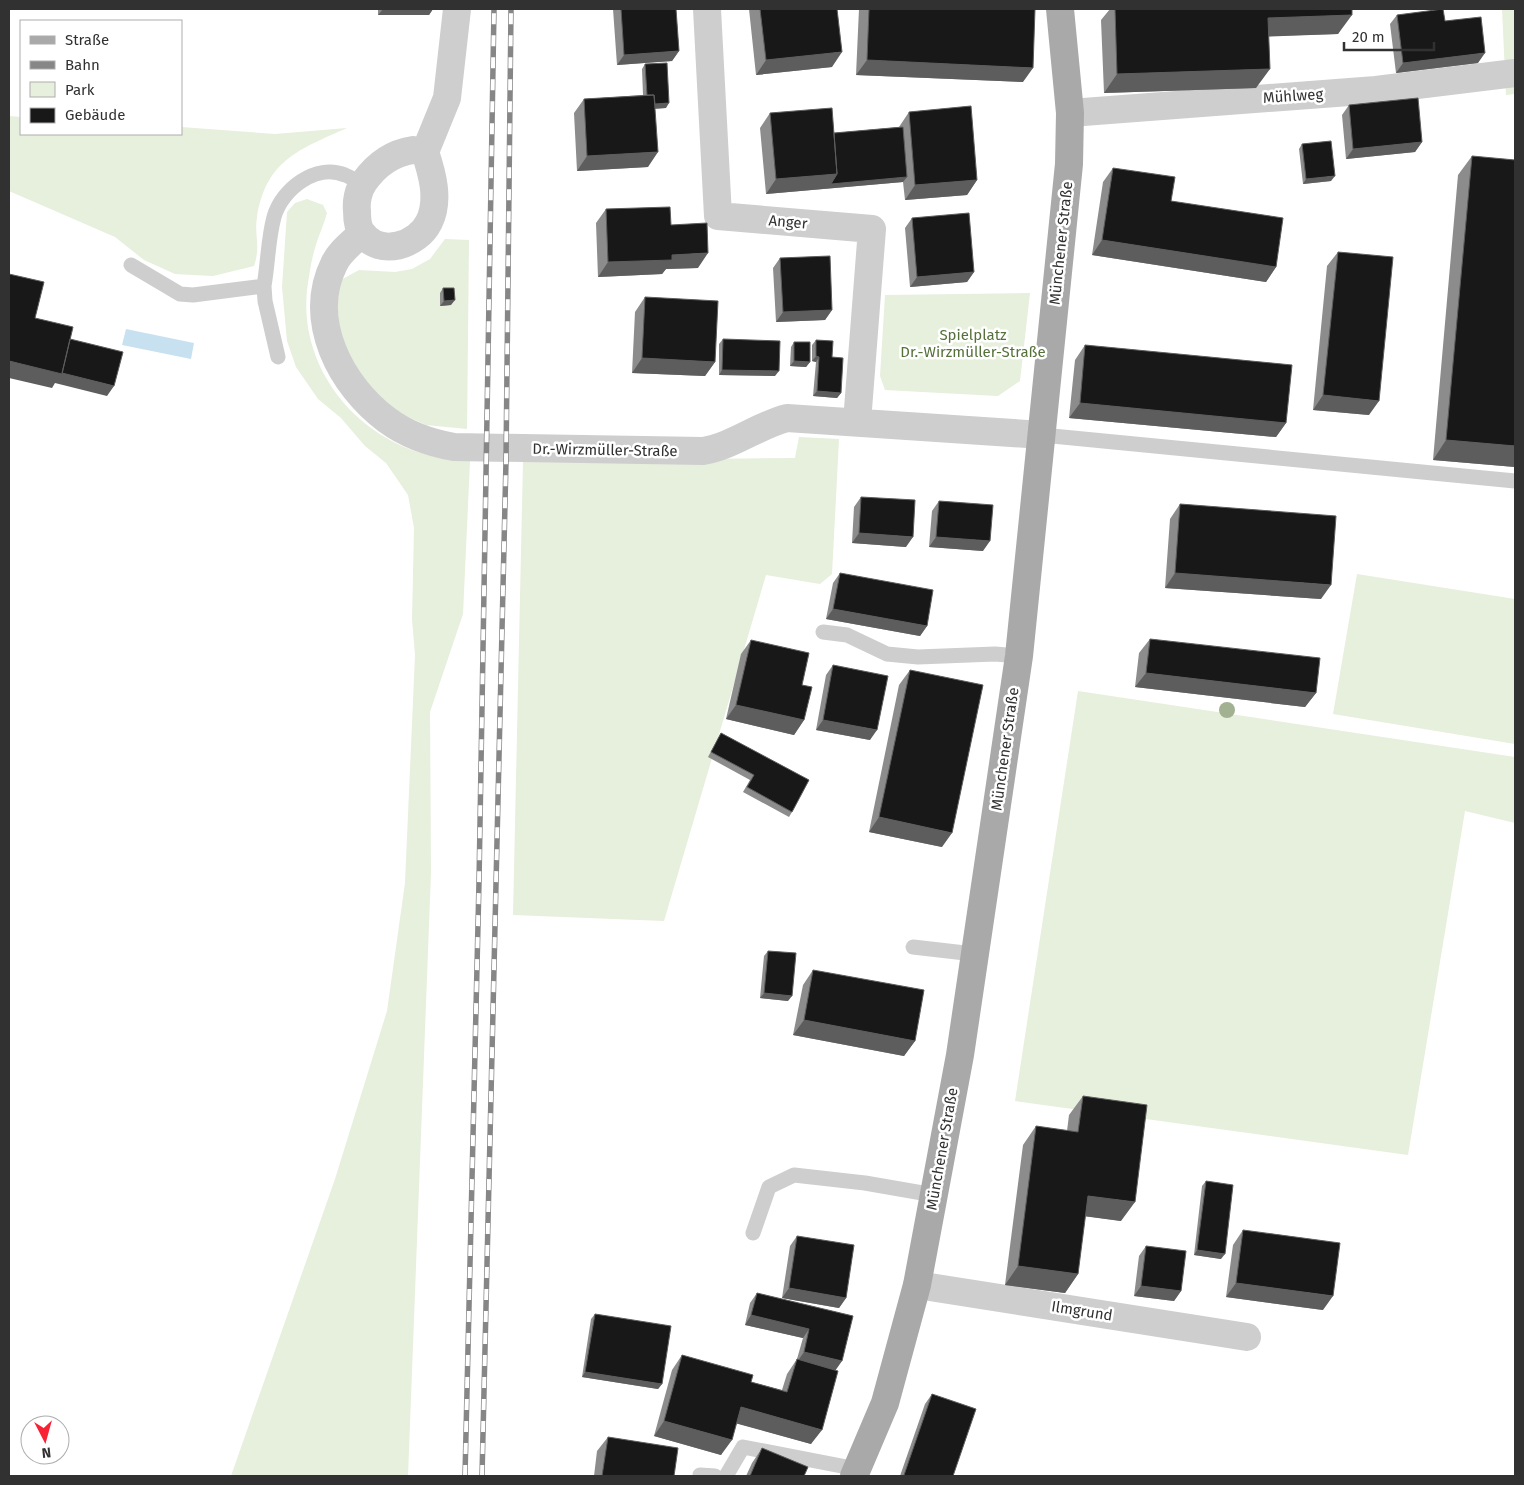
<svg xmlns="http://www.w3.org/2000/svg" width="1524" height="1485" viewBox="0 0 1524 1485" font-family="'Fira Sans',sans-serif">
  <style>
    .green { fill: #e7efdd }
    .water { fill: #c8e1f0 }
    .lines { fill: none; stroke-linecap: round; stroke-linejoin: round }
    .lane { stroke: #cecece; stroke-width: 15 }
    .street { stroke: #cecece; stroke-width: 28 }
    .primary { stroke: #a9a9a9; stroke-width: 28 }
    .rail-casing { stroke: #868686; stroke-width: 5.5 }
    .rail { stroke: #fff; stroke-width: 4; stroke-dasharray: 11; stroke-linecap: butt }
    .tree { fill: #a1b192 }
    .wall { fill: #8c8c8c }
    .shaded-wall { fill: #5d5d5d }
    .building { fill: #181818; stroke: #5d5d5d }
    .labels { text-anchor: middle; stroke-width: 5; stroke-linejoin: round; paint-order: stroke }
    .street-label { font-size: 15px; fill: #313131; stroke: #fff }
    .park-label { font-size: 15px; fill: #547139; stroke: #fff }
  </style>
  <rect width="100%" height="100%" fill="#fff"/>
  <path class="green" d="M1502 9H1515V94L1506 95Z
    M9 116 21 117V134H181V127L275 134 347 128C300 149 266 160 257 217 254 236 261 245 254 266L213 276 175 274 144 260 115 237 9 191Z
    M307 199 323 205 327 213C324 225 318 236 315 248 311 261 309 276 307 290 299 367 355 437 429 455 442 459 457 459 470 461L463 614 430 712 431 872 408 1476H231L335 1179 387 1011 405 883 415 655 412 619 414 528 408 495 386 463 365 446 341 418 318 399 296 367 287 341 282 287 287 212 295 203Z
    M445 239 469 240 467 429 426 425 395 411 370 391 337 333 334 298 339 281 359 270 395 272 412 269 430 259Z
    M1030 293 1020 381 998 396 885 390 880 376 885 295Z
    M799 437 839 439 832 574 820 584 766 575 664 921 513 915 523 461 795 458Z
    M1357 574 1515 599V744L1333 714Z
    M1078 691 1515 757V823L1465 811 1408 1155 1015 1101Z"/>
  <path class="water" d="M126 329 194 343 191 359 122 345Z"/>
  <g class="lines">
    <path class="lane" d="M131 265 180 294 193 295 264 286C268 263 268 239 274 217 282 189 316 163 345 175 351 177 357 182 362 185
      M264 286 265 301 278 357
      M1042 435 1515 481
      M823 632 847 635 887 654 918 657 995 654 1019 656
      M913 947 974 954
      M753 1233 769 1187 794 1175 865 1183 934 1195
      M700 1475 715 1476
      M726 1476 743 1447 857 1469"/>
    <path class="street" d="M707 9 718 216 872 229 857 422
      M1070 113 1376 90 1515 73
      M413 150 425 152C432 173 440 200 429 222 418 245 380 258 362 233 358 228 357 218 357 211 356 202 358 190 364 182 376 165 393 153 413 150Z
      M425 152 447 98 457 9
      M362 233C353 242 339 252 334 264 306 320 341 386 387 420 406 434 431 443 454 447L703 451C733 446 757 426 787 418L1042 435
      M917 1285 1247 1337"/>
    <path class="primary" d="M854 1476 885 1403 917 1285 960 1055 1019 656 1069 164 1070 113 1060 9"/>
    <g class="rail-casing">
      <path id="rail" d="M465 1476 479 882 494 9
        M482 1476 506 461 511 9"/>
    </g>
    <use href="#rail" class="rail"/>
  </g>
  <circle class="tree" cx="1227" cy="710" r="8"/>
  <path class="wall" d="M378 9H433L429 15H378Z
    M613 9H676L679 51 672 61 617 65Z
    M749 9H837L832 67 756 75Z
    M859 9H1022L1023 82 856 75Z
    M1110 9H1352L1338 34 1269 36 1256 88 1104 93 1101 20Z
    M1397 15 1445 21 1478 63 1396 73 1390 24Z
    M645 64 666 108 655 109 648 167 577 171 574 113 584 99 643 95 642 69Z
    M1349 105 1422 142 1415 152 1346 159 1342 115Z
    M909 112 977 180 967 195 905 200 903 182 766 194 760 128 770 113 834 133 899 127Z
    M1302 144 1331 181 1303 184 1299 149Z
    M1472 156 1515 467 1433 460 1458 175Z
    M1113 168 1171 201 1276 267 1266 282 1092 255 1103 182Z
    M606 209 671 225 698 268 666 269 662 274 598 277 596 223Z
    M912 218 974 272 967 282 910 287 905 228Z
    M1338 252 1369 415 1313 410 1327 266Z
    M780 258 832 310 825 320 776 322 773 268Z
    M443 288 451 305 440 306V293Z
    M645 297 715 362 705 376 632 373 635 312Z
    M723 339 775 376 719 375V344Z
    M816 340 832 357 841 393 837 398 813 396 816 362 812 361V345Z
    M794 342 810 362 806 367 790 366 791 347Z
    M1085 345 1286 423 1276 437 1069 418 1075 360Z
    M861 497 906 547 852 543 854 507Z
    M939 501 983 551 929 547 932 511Z
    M1180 504 1321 599 1165 588 1170 519Z
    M840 573 927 626 920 636 826 619 833 583Z
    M1150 639 1316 693 1305 707 1135 687 1139 653Z
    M751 640 802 685 804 720 794 735 726 719 741 654Z
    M833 665 870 740 816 730 826 675Z
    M910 670 942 847 869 832 899 685Z
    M721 733 792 812 789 817 743 792 750 780 708 757Z
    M768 951 788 1001 760 998 764 956Z
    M813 970 915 1041 904 1056 793 1035 803 985Z
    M1083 1096 1121 1221 1085 1216 1078 1274 1065 1293 1005 1285 1023 1145 1036 1126 1067 1131 1069 1115Z
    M1206 1181 1221 1259 1194 1255 1202 1186Z
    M1243 1230 1323 1310 1226 1297 1233 1245Z
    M797 1236 846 1298 839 1308 782 1298 790 1246Z
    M1146 1246 1181 1291 1174 1301 1134 1296 1139 1256Z
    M757 1293 853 1316 811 1444 736 1423 721 1455 654 1436 672 1370 682 1355 751 1382 782 1390 787 1374 797 1359 803 1338 745 1325 750 1303Z
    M595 1314 662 1384 658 1389 582 1377 591 1319Z
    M932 1394 953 1476H900L925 1404Z
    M608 1437 674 1476H594L597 1451Z
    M762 1448 804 1476H746L752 1463Z"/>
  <path class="shaded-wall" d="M383 9H433L429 15H378Z
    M1352 15 1338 34 1255 37 1268 18Z
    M679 51 672 61 617 65 624 55Z
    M842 52 832 67 756 75 766 60Z
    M1485 53 1478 63 1396 73 1403 63Z
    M867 60 1033 68 1023 82 856 75Z
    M1270 69 1256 88 1104 93 1117 74Z
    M669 103 666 108 644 109 648 104Z
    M1422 142 1415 152 1346 159 1353 149Z
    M658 152 648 167 577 171 587 156Z
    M837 174 907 177 903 182 766 194 776 179Z
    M1335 176 1331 181 1303 184 1306 179Z
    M977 180 967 195 905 200 915 185Z
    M1102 240 1276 267 1266 282 1092 255Z
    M708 253 698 268 666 269 662 274 598 277 608 262 672 255Z
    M974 272 967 282 910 287 917 277Z
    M455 300 451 305 440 306 444 301Z
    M832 310 825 320 776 322 783 312Z
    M816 356 819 357 816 362 812 361Z
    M642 358 715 362 705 376 632 373Z
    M9 361 60 372 114 386 107 396 55 383 52 388 9 378Z
    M794 361 810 362 806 367 790 366Z
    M722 370 779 371 775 376 719 375Z
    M817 391 841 393 837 398 813 396Z
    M1323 395 1379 401 1369 415 1313 410Z
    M1080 403 1286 423 1276 437 1069 418Z
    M1446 440 1515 446V467L1433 460Z
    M859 533 913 537 906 547 852 543Z
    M936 537 990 541 983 551 929 547Z
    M1175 573 1331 585 1321 599 1165 588Z
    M833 609 927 626 920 636 826 619Z
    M1146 673 1316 693 1305 707 1135 687Z
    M736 705 804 720 794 735 726 719Z
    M823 720 877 730 870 740 816 730Z
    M879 817 952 833 942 847 869 832Z
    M764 993 792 996 788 1001 760 998Z
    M804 1020 915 1041 904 1056 793 1035Z
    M1088 1196 1135 1202 1121 1221 1075 1215Z
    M1197 1250 1225 1254 1221 1259 1194 1255Z
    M1018 1266 1078 1274 1065 1293 1005 1285Z
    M1236 1283 1333 1296 1323 1310 1226 1297Z
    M1141 1286 1181 1291 1174 1301 1134 1296Z
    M789 1288 846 1298 839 1308 782 1298Z
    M751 1315 809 1329 803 1338 745 1325Z
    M804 1352 842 1361 835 1371 797 1362Z
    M585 1372 662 1384 658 1389 582 1377Z
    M741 1407 822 1430 811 1444 731 1422Z
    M664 1421 732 1440 721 1455 654 1436Z"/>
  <path class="building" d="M621 9H676L679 51 624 55Z
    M760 9H837L842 52 766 60Z
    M869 9H1035L1033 68 867 60Z
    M1115 9H1352V15L1268 18 1270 69 1117 74Z
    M1443 9 1445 21 1481 17 1485 53 1403 63 1397 15Z
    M667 63 669 103 655 104 654 95H647L645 64Z
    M654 95 658 152 587 156 584 99Z
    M1418 98 1422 142 1353 149 1349 105Z
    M971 106 977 180 915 185 909 112Z
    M832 108 837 174 776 179 770 113Z
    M903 127 907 177 831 184 837 174 834 133Z
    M1331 141 1335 176 1306 179 1302 144Z
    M1472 156 1515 160V446L1446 440Z
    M1113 168 1175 177 1171 201 1283 218 1276 267 1102 240Z
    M670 207 671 225 707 223 708 253 672 255V260L608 262 606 209Z
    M969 213 974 272 917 277 912 218Z
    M1338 252 1393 257 1379 401 1323 395Z
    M830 256 832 310 783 312 780 258Z
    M9 274 44 282 35 318 73 327 62 374 9 361Z
    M443 288H454L455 300 444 301Z
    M645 297 718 301 715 362 642 358Z
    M70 339 123 352 114 386 62 373Z
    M723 339 780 341 779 371 722 370Z
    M816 340 833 341 832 357 843 358 841 393 817 391 819 357 816 356Z
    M794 342H810V362L794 361Z
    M1085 345 1292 365 1286 423 1080 403Z
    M861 497 915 500 913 537 859 533Z
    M939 501 993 505 990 541 936 537Z
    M1180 504 1336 516 1331 585 1175 573Z
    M840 573 933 590 927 626 833 609Z
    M1150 639 1320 658 1316 693 1146 673Z
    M751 640 809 653 802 685 812 687 804 720 736 705Z
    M833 665 888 676 877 730 823 720Z
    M910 670 983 685 952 833 879 817Z
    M721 733 809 780 792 812 747 787 754 775 711 752Z
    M768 951 796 953 792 996 764 993Z
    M813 970 924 990 915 1041 804 1020Z
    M1083 1096 1147 1105 1135 1202 1088 1196 1078 1274 1018 1266 1036 1126 1078 1132Z
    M1206 1181 1233 1185 1225 1254 1197 1250Z
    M1243 1230 1340 1243 1333 1296 1236 1283Z
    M797 1236 854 1245 846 1298 789 1288Z
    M1146 1246 1186 1251 1181 1291 1141 1286Z
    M757 1293 853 1316 842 1361 804 1352 809 1329 751 1315Z
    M595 1314 671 1326 662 1384 585 1372Z
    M682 1355 753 1375 751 1382 787 1392 797 1359 838 1371 822 1430 741 1407 732 1440 664 1421Z
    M932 1394 976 1409 953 1476H906L904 1475Z
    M608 1437 678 1448 674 1476H602Z
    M762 1448 808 1467 804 1476H750Z"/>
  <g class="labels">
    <g class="street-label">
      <text transform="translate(1293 96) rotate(-4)" y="5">Mühlweg</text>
      <text transform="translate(788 222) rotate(5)" y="5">Anger</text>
      <text transform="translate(1061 243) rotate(-84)" y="5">Münchener Straße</text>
      <text transform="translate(605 450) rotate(1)" y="5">Dr.-Wirzmüller-Straße</text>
      <text transform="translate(1005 749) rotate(-82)" y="5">Münchener Straße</text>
      <text transform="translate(942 1149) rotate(-80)" y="5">Münchener Straße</text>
      <text transform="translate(1082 1311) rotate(9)" y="5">Ilmgrund</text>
    </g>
    <g class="park-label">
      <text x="973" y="340">Spielplatz<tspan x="973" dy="17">Dr.-Wirzmüller-Straße</tspan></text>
    </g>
  </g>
  <rect width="1524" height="1485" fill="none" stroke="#313131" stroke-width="20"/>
  <rect x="20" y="20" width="162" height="115" fill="#ffffff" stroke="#adadad"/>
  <rect x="30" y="36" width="25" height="8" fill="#a9a9a9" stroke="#adadad"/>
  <text x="65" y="45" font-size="15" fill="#313131">Straße</text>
  <rect x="30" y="61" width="25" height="8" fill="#868686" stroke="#adadad"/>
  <text x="65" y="70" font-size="15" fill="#313131">Bahn</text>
  <rect x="30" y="82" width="25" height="15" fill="#e7efdd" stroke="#adadad"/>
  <text x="65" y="95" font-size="15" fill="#313131">Park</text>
  <rect x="30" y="108" width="25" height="15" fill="#181818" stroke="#adadad"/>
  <text x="65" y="120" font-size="15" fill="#313131">Gebäude</text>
  <g transform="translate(45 1440) rotate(174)"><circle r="24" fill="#ffffff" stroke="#adadad"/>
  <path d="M0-4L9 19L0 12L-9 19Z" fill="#f72335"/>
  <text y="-8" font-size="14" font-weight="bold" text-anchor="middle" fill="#313131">N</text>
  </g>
  <path d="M1344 42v8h90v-8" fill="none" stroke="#313131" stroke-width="2.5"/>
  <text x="1352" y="42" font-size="15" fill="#313131" stroke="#ffffff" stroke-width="4" paint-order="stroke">20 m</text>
</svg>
